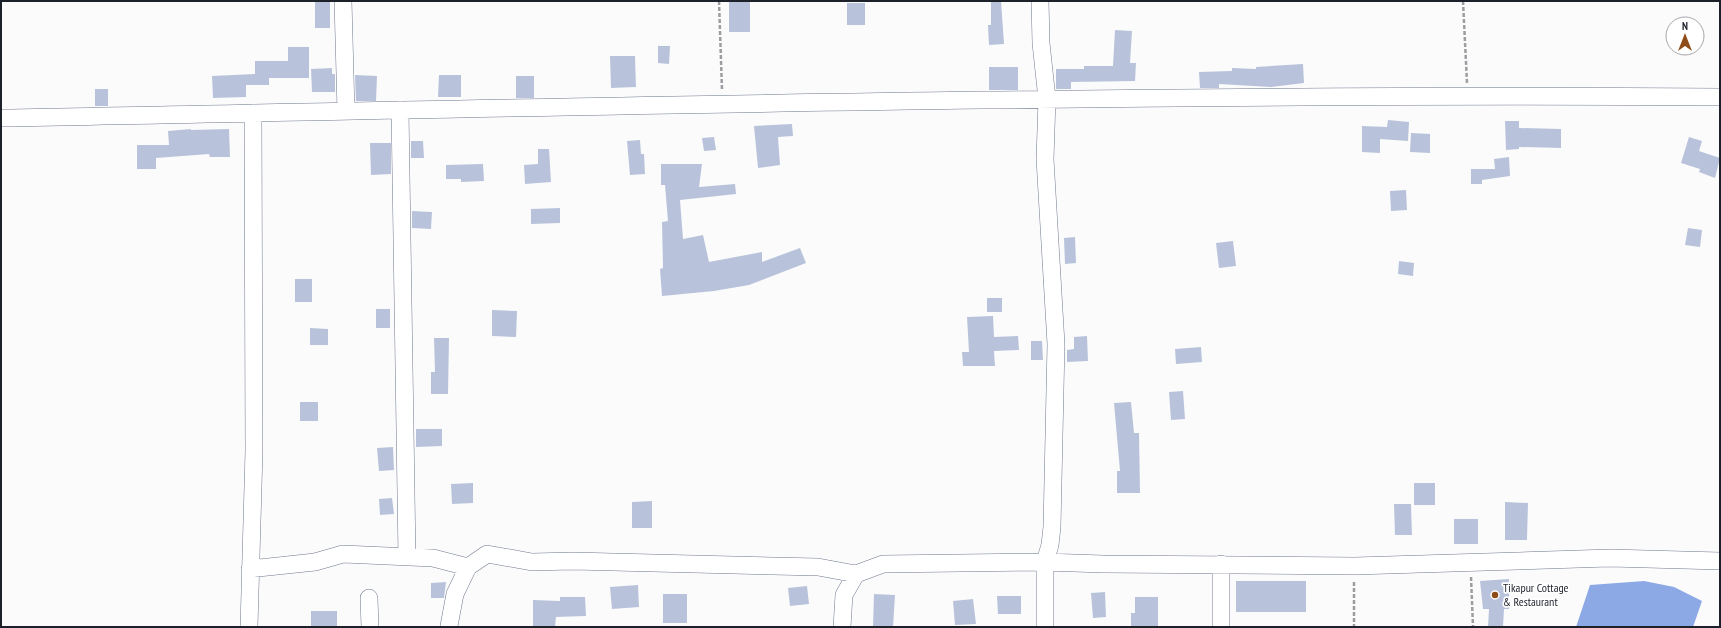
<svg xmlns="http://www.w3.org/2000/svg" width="1721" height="628" viewBox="0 0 1721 628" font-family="'PT Sans Narrow',sans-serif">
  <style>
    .water { fill: #8da9e5 }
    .building { fill: #b8c3db }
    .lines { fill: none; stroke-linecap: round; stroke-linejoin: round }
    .minor-casing { stroke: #6f798f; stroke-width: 18 }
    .path { stroke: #9b9da0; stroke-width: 2.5; stroke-dasharray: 4 2; stroke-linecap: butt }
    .minor { stroke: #fff; stroke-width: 17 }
    .poi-dot { fill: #8e4d18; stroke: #fff; stroke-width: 1.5 }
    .labels { text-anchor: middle; stroke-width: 3.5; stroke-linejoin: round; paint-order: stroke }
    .poi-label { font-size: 12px; fill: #1d212a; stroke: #fff; text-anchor: start }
  </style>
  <rect width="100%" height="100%" fill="#fbfbfb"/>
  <path class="water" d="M1644 581 1674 587 1702 601 1693 627H1576L1590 585Z"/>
  <path class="building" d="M315 1H330V28H315Z
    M729 1H750V32H729Z
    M991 1H1001L1004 44 989 45 988 25H991Z
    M847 3H865V25H847Z
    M1115 30 1132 31 1130 63H1136L1135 81 1071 82V89H1056V69H1084V66H1113Z
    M658 46H670L669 64 658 63Z
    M288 47H309V78H269V85H246V97L213 98 212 76 255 74V61H288Z
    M610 56H635L636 87 611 88Z
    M1303 64 1304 83 1271 87 1219 84V88H1200L1199 72 1232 71V68L1256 69V67Z
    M989 67H1018V90H989Z
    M332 68V74H335V92H312L311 69Z
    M355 75 377 76 376 101H356Z
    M439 75H461V97H438Z
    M516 76H534V98H516Z
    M95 89H108V106H95Z
    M1388 120 1409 122 1408 141 1380 139V153L1362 152V126L1387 127Z
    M1505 121H1519V128L1561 129V148L1519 147V149L1506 150Z
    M792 124 793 136 778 137 780 165 758 168 754 126Z
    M191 129V130L229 129 230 157H210L209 154 156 158V169H137V145H169L168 131Z
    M1411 133 1430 134V153L1410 152Z
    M714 137 716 150 704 151 702 138Z
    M1689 137 1702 141 1699 151 1720 158 1715 178 1699 172 1700 169 1681 163Z
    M640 140 641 154H644L645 174 630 175 627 141Z
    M423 141 424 158H411V141Z
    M370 143H391V174L371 175Z
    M538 149H549L551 182 525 184 524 165 538 164Z
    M1509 157 1510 176 1482 180V184H1471V169H1495L1494 159Z
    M483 164 484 181 461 182V179H446V165Z
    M661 164H702L699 187 735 184 736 194 680 200 683 239 703 235 709 262 762 252V262L800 248 806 263 749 285 714 291 662 296 660 269 663 268 662 222 668 221 665 185H661Z
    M1406 190 1407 210 1391 211 1390 191Z
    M560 208V223L531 224V209Z
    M412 211 432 212 431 229 412 228Z
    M1688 228 1702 230 1700 247 1685 245Z
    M1075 237 1076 263 1065 264 1064 238Z
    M1233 241 1236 266 1219 268 1216 243Z
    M1399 261 1414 263 1413 276 1398 274Z
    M295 279H312V302H295Z
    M987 298H1002V312H987Z
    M376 309H390V328H376Z
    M492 310 517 311 516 337 492 336Z
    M993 316 994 337 1018 336 1019 350 994 351 995 366H963L962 352H969L967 317Z
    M310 328 328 329V345H310Z
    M1087 336 1088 361 1067 362V350L1074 349V337Z
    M434 338H449L448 394H431V372H435Z
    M1031 341H1042L1043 360H1031Z
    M1201 347 1202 362 1176 364 1175 349Z
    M1183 391 1185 419 1171 420 1169 392Z
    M300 402H318V421H300Z
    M1131 402 1134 433H1139L1140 493H1117V471H1120L1114 403Z
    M416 429H442V446L416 447Z
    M393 447 394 470 379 471 377 448Z
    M473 483V503L452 504 451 484Z
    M1414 483H1435V505H1414Z
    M392 498 394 514 380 515 379 499Z
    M652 501V528H632V502Z
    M1505 502 1528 503 1527 540H1505Z
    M1394 504H1411L1412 535H1395Z
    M1454 519H1478V544H1454Z
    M1509 579V609H1504L1503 627H1488L1489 609H1483L1480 581Z
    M1236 581H1306V612H1236Z
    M446 582 444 598H431V583Z
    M638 585 639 607 612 609 610 587Z
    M807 586 809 604 790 606 788 588Z
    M1105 592 1106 617 1093 618 1091 593Z
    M663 594H687V623H663Z
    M874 594 895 595 893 627H873Z
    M997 596H1021V614H998Z
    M560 597H585L586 616 556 617 555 627H533V600L560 601Z
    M1135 597H1158V627H1131V613H1135Z
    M973 599 976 624 955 625 953 601Z
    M311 611H337V627H311Z"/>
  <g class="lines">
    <g class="minor-casing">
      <path id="minor" d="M343 1 346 111
        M400 110 407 557
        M1 118C574 107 1147 93 1720 97
        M1221 564V627
        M250 569 315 562 343 554 433 558 468 567
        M369 598 370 627
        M449 626 455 594 468 567 487 554 532 562 573 561 818 567 856 574
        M249 627 254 451 253 113
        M842 627 844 595 856 574 883 564 1045 562 1050 545 1052 527 1056 344 1045 159 1047 99 1041 43 1040 1
        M1045 627V562L1103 564 1355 566 1610 558 1720 561"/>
    </g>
    <path class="path" d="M719 1 722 90
      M1463 1 1467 83
      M1471 577 1473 627
      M1354 582V627"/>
    <use href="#minor" class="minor"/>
  </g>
  <circle class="poi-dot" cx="1495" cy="595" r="4"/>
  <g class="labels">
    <g class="poi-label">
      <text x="1503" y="592">Tikapur Cottage<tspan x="1503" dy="14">&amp; Restaurant</tspan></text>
    </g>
  </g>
  <rect width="1721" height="628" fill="none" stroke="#1d212a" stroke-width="4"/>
  <g transform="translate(1685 36)"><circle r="19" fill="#ffffff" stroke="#a5a6aa"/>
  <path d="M0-3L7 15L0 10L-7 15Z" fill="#8e4d18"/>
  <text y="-6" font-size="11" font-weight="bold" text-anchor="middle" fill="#1d212a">N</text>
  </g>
</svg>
